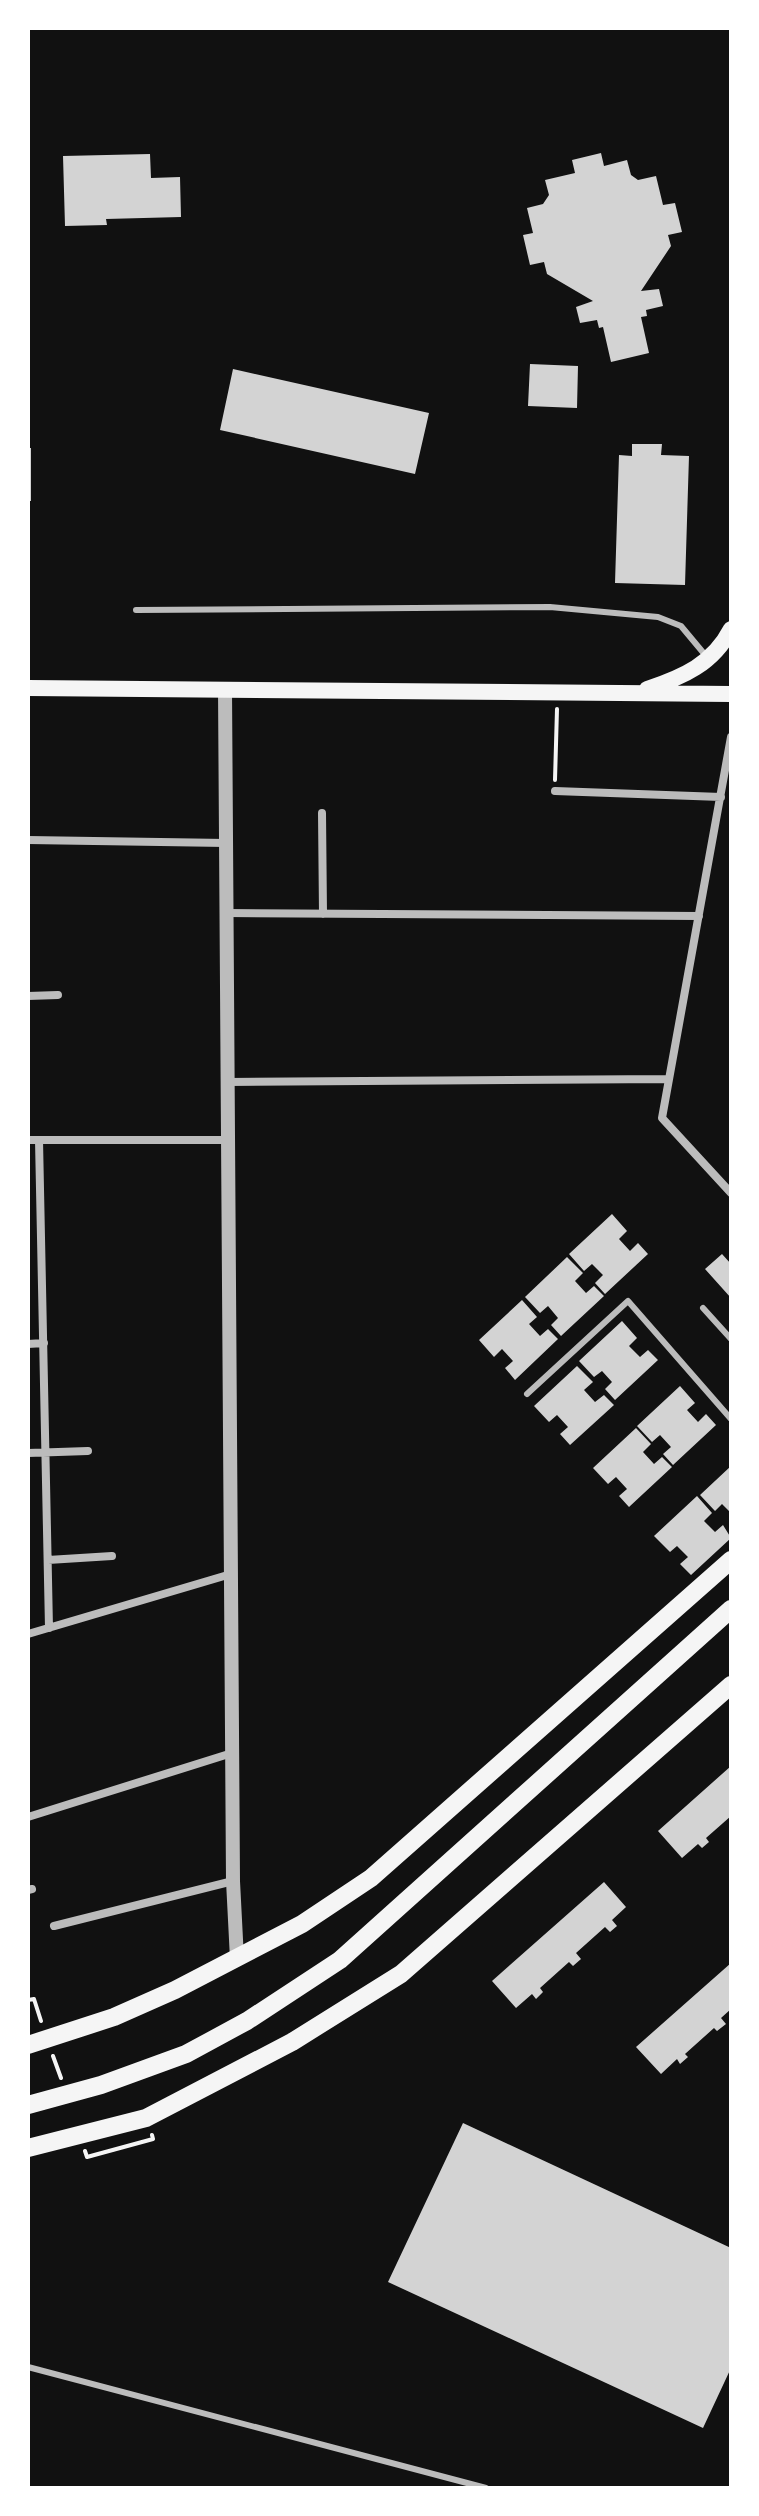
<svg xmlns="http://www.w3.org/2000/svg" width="759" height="2516" viewBox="0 0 759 2516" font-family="Cabin,sans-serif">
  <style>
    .building { fill: #d3d3d3 }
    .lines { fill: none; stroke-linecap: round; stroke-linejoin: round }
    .path { stroke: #f5f5f5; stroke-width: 4 }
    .service { stroke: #bcbcbc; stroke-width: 6 }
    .minor { stroke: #bcbcbc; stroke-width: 8 }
    .tertiary { stroke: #bcbcbc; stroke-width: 14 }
    .secondary { stroke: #f5f5f5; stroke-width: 16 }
    .primary { stroke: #f5f5f5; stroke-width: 18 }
    .trunk { stroke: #f5f5f5; stroke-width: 18 }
  </style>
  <rect width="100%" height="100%" fill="#111"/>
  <path class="building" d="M601 153 604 166 627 160 631 175 638 180 656 176 663 205 675 203 682 232 668 235 671 246 641 291 659 289 663 306 646 310 647 316 641 317 649 353 611 362 603 327 599 328 597 320 580 323 576 307 593 301 547 274 544 262 530 265 523 235 533 233 527 208 543 204 549 195 545 180 575 173 572 160Z
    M150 154 151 178 180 177 181 217 106 219 107 225 65 226 63 156Z
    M530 364 578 366 577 408 528 406Z
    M233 369 429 413 415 474 220 430Z
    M632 444H662L661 455 689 456 685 585 615 583 619 455 632 456Z
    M28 448H31V501H28Z
    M612 1214 627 1231 619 1239 630 1251 638 1243 648 1254 605 1294 595 1283 603 1275 592 1264 584 1271 569 1254Z
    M722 1254 731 1264V1298L705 1269Z
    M567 1257 583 1273 575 1281 586 1293 594 1286 604 1296 561 1336 551 1325 558 1318 548 1306 540 1313 525 1297Z
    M522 1300 537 1317 529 1324 540 1336 548 1329 558 1339 515 1380 505 1368 513 1361 502 1349 494 1357 479 1340Z
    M622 1321 637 1338 629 1346 640 1357 648 1350 658 1360 615 1400 605 1389 612 1382 602 1371 594 1377 579 1361Z
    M577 1366 593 1382 584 1390 595 1402 604 1395 614 1405 570 1445 560 1434 568 1427 557 1415 549 1422 534 1406Z
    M680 1386 695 1403 687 1410 698 1422 706 1414 716 1425 673 1465 663 1454 671 1447 660 1435 652 1442 637 1426Z
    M636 1428 651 1444 643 1452 654 1464 662 1457 672 1467 629 1507 619 1496 627 1489 616 1477 608 1484 593 1468Z
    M731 1466V1513L722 1504 715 1511 700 1495Z
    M697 1496 712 1513 704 1521 715 1532 723 1525 731 1538 691 1575 680 1564 688 1557 677 1546 670 1552 654 1536Z
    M731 1766V1816L706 1838 709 1842 702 1848 698 1844 682 1858 658 1831Z
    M604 1882 626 1907 612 1920 617 1926 610 1932 605 1927 576 1953 581 1959 573 1966 569 1962 540 1988 543 1992 536 1999 532 1994 516 2008 492 1981Z
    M731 1963V2009L721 2018 726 2024 717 2031 714 2028 685 2054 688 2057 680 2064 677 2059 661 2074 636 2047Z
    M463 2123 731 2248V2368L703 2428 388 2282Z"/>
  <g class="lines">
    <path class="path" d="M555 780 557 709
      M28 2000 34 1999 41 2021
      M53 2056 61 2078
      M85 2151 87 2157 153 2139 152 2135"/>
    <path class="service" d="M136 610 550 607 658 617 681 626 706 656
      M703 1308 731 1339
      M527 1394 628 1301 731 1419
      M28 2367 486 2488"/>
    <path class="minor" d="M731 737 662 1118 731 1193
      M555 791 721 797
      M322 813 323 914
      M28 840 226 843
      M226 913 699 916
      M28 996 58 995
      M227 1082 669 1079
      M28 1140H228
      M39 1140 49 1628
      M28 1344 44 1343
      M28 1453 88 1451
      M48 1560 112 1556
      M28 1634 231 1574
      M28 1817 232 1753
      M28 1890 32 1889
      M54 1926 233 1881"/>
    <path class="tertiary" d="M225 689 233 1881 237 1959"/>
    <path class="secondary" d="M28 688 731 694
      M647 689C683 677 713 664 731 629"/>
    <path class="primary" d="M28 2045 114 2017 175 1990 302 1924 371 1878 731 1560"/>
    <path class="trunk" d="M28 2105 101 2085 186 2054 247 2021 340 1960 731 1609
      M28 2148 146 2118 292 2042 401 1974 731 1685"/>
  </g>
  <rect width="759" height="2516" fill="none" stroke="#ffffff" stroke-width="60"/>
</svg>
